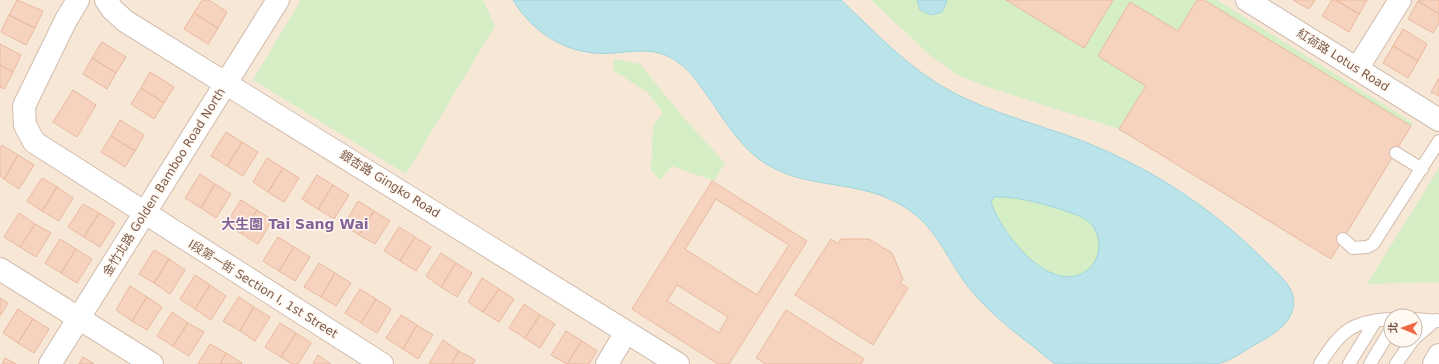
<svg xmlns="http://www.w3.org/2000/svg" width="1439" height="364" viewBox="0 0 1439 364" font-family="'DejaVu Sans','Noto Sans TC',sans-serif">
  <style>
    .residential { fill: #f6e7d7; fill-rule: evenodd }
    .green { fill: #d6eec5 }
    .water { fill: #bbe4ea; stroke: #a0d4dd; fill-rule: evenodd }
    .building { fill: #f6d3be; stroke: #eab99d; fill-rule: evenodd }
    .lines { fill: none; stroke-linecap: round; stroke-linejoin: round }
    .service-casing { stroke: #d2bcad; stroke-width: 14 }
    .minor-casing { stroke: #d2bcad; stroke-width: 24 }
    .service { stroke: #fff; stroke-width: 12 }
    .minor { stroke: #fff; stroke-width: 22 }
    .labels { text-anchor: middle; stroke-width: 3; stroke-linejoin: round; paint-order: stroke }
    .street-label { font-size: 12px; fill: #7b5a4a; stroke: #fff9f1 }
    .quarter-label { font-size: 14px; font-weight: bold; fill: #846297; stroke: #fff9f1 }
  </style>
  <rect width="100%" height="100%" fill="#fef5e9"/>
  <path class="residential" d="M0 0H1439V364H0ZM1391 316H1415V340H1391Z"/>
  <path class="green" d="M301 0H483L495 26 406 174 253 80Z
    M871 0H1217L1413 123 1331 259 1119 129 984 86 956 74 931 56Z
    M614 59 640 64 682 116 725 163 714 181 672 166 660 180 651 170 653 126 663 113 648 93 613 70Z
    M1439 168V282L1367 284Z
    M994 197C1015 196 1040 203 1060 209 1070 213 1085 216 1092 225 1106 243 1098 271 1075 276 1041 284 1000 230 991 202Z"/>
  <path class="water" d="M513 0H841C876 33 909 69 952 92 992 113 1037 124 1080 140 1149 167 1210 206 1263 259 1272 268 1288 281 1292 293 1300 319 1275 334 1256 344 1244 351 1229 362 1216 364 1203 364 1190 364 1178 364 1150 364 1122 364 1094 364 1085 364 1064 364 1056 364 1048 360 1034 346 1026 341 1004 324 983 306 966 284 949 261 939 235 917 216 869 176 815 193 768 165 740 149 723 117 704 91 697 81 689 70 679 63 658 47 638 51 614 53 572 57 535 36 513 0ZM994 197C1015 196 1040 203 1060 209 1070 213 1085 216 1092 225 1106 243 1098 271 1075 276 1041 284 1000 230 991 202Z
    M917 0H946L947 1 942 12 931 15 920 10Z"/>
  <path class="building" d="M17 0 43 11 35 28 9 15Z
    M202 0H209L227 12 218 28 194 13Z
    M1006 0H1113L1084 48Z
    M1197 0H1204L1411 126 1331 259 1119 129 1146 86 1098 56 1130 2 1178 31Z
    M1293 0H1315L1309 9Z
    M1332 0H1336L1359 14 1349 32 1322 16Z
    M1336 0H1367L1359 14Z
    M1419 0H1439V14L1418 1Z
    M1418 1 1439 14V23L1433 33 1408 19Z
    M194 13 218 28 208 44 184 29Z
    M9 15 35 28 26 45 1 32Z
    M1403 29 1427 44 1418 61 1393 46Z
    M102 42 126 57 116 73 92 58Z
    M0 44 21 55 13 72 0 65Z
    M1393 46 1418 61 1408 78 1383 63Z
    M92 58 116 73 107 89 83 74Z
    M0 65 13 72 4 89 0 87Z
    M150 72 174 87 164 103 141 88Z
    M1439 78V96L1431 92Z
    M141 88 164 103 154 119 131 104Z
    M73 90 96 105 77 137 53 122Z
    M120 120 144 135 135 151 111 136Z
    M226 132 242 142 227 166 211 156Z
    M111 136 135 151 125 167 101 152Z
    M242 142 258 152 243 176 227 166Z
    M2 145 18 155 4 179 0 176V149Z
    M18 155 34 165 19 189 4 179Z
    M267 158 283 168 268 192 253 182Z
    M283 168 299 178 284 202 268 192Z
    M200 174 215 184 201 208 185 198Z
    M317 175 333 185 318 209 302 199Z
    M42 178 57 187 42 211 27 201Z
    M712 181 807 241 729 364H718L632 309ZM716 199 789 245 757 295 685 249ZM677 285 728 317 719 333 667 301Z
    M215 184 231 194 216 218 201 208Z
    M333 185 349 195 334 219 318 209Z
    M57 187 73 198 59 221 42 211Z
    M241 200 257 210 242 234 226 224Z
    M358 201 374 211 359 235 344 225Z
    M83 204 99 213 84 237 68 227Z
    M257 210 272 220 258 244 242 234Z
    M374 211 390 221 375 244 359 235Z
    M19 213 35 224 20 247 4 237Z
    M99 213 115 223 100 247 84 237Z
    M35 224 51 233 36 257 20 247Z
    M399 227 415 237 400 261 384 251Z
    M278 237 294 247 279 271 263 261Z
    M415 237 431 247 416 271 400 261Z
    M60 239 76 249 61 273 45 263Z
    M831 239 838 244 841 239H869L892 253 903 279 900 283 908 288 873 345 795 295Z
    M294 247 310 257 295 281 279 271Z
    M76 249 92 259 77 283 61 273Z
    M154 250 169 259 154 283 139 274Z
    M441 253 456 263 441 287 426 276Z
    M169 259 185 270 170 294 154 283Z
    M319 263 335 273 321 297 304 287Z
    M456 263 472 273 457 297 441 287Z
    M335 273 351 283 336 306 321 297Z
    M195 275 210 285 195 309 180 299Z
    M482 278 499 289 483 312 468 302Z
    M210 285 226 296 211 320 195 309Z
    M130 286 147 297 132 321 116 310Z
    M360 289 376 299 361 323 345 313Z
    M499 289 514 299 499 322 483 312Z
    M147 297 162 307 147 330 132 321Z
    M239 297 254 307 240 331 223 321Z
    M0 298 8 303 0 316Z
    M376 299 391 309 377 333 361 323Z
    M524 304 540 315 525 338 509 328Z
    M254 307 270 317 255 341 240 331Z
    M18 309 33 319 18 343 3 333Z
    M786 310 864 359 861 364H766L756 358Z
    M172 312 188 323 173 346 157 336Z
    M401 315 417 325 403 349 386 338Z
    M540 315 555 324 540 348 525 338Z
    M33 319 49 329 34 353 18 343Z
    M188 323 204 332 189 356 173 346Z
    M280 323 296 333 281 357 265 347Z
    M417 325 433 335 418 359 403 349Z
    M566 331 582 341 567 364 551 355Z
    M296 333 311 343 298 364H292L281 357Z
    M443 340 459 351 451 364H429Z
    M582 341 597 351 589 364H567Z
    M210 344 226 353 220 364H198Z
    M459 351 475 360 473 364H451Z
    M226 353 242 363 241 364H220Z
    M318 355 331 364H313Z
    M83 357 94 364H79Z
    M5 358 16 364H2Z"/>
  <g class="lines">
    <g class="service-casing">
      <path id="service" d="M1396 153 1422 169
        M1343 239 1353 248 1367 247 1373 244 1439 141
        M1415 319 1439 321
        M1415 338 1436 320
        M1320 364C1340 332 1351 321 1391 319
        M1349 364 1376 320
        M1370 364 1391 329
        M1396 364 1413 340"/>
    </g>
    <g class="minor-casing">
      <path id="minor" d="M78 0 66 20 24 106 25 125 34 142 382 364
        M106 0 112 9 125 21 678 364
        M1247 0 1439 120
        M1357 69 1400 0
        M0 269 152 364
        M50 364 278 0
        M607 364 626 332
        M1434 364 1439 355"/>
    </g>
    <use href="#service" class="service"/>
    <use href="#minor" class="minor"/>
  </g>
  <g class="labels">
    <g class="street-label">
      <text transform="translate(1343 60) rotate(32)" y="4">紅荷路 Lotus Road</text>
      <text transform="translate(164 182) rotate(-58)" y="4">金竹北路 Golden Bamboo Road North</text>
      <text transform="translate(390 184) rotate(32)" y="4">銀杏路 Gingko Road</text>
      <text transform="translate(263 289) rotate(32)" y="4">I段第一街 Section I, 1st Street</text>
    </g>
    <g class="quarter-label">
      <text x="295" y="229">大生圍 Tai Sang Wai</text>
    </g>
  </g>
  <g transform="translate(1403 328) rotate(272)"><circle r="19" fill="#fff9f1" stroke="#cab9ae"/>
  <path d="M0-3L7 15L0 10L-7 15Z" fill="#f06946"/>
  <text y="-6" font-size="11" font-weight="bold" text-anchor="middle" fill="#7b5a4a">北</text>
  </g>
</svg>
